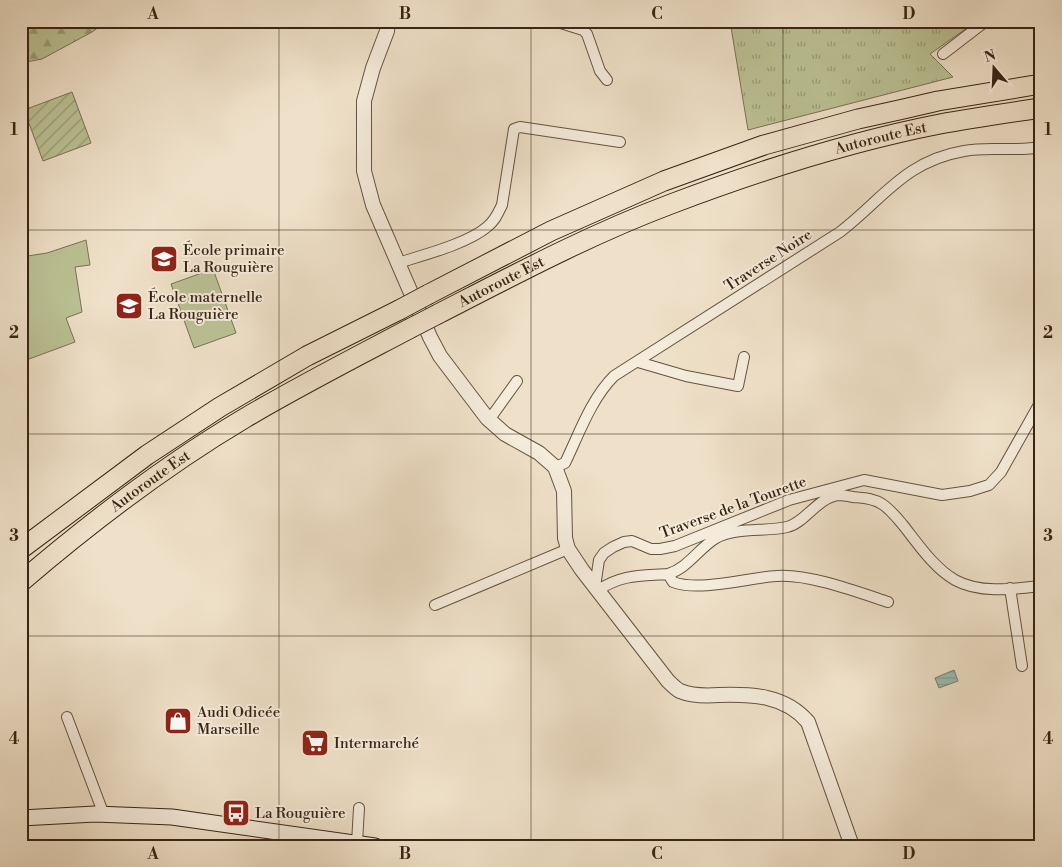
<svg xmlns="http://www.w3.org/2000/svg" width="1062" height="867" viewBox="0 0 1062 867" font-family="'Libre Bodoni',serif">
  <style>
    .grass { fill: url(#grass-tufts); stroke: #7a7354 }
    .forest { fill: url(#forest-firs); stroke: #7a7354 }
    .garden { fill: url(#garden-furrows); stroke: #7a7354 }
    .pitch { fill: #bbc295; stroke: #7a7354 }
    .water { fill: url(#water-rules); stroke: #738072 }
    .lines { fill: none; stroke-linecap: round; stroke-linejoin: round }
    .minor-casing { stroke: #665340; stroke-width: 12 }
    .tertiary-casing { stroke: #665340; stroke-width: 16 }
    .secondary-casing { stroke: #382413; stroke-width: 17 }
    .motorway-casing { stroke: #382413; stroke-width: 21 }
    .minor { stroke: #f5ecdc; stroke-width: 10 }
    .tertiary { stroke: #f5ecdc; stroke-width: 14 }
    .secondary { stroke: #f5ecdc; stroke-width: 15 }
    .motorway { stroke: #efe1c9; stroke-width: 19 }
    .motorway-bridge-casing { stroke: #382413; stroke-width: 21; stroke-linecap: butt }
    .motorway-bridge { stroke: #efe1c9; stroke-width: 19 }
    .grid { fill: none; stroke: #382413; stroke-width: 1; stroke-opacity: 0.55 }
    .labels { text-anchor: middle; stroke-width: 4; stroke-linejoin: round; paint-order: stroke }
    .street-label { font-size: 15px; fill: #382413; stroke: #f5ecdc }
    .poi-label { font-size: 15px; fill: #382413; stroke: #f5ecdc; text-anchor: start }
    .neatline { fill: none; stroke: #382413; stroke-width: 2 }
    .grid-label { font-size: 16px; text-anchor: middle; font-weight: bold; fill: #382413 }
  </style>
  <defs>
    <pattern id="grass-tufts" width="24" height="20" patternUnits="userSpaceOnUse" patternTransform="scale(1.25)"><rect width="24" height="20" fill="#bbc295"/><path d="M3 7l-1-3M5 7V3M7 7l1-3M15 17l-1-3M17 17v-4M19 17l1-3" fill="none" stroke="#999d78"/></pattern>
    <pattern id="forest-firs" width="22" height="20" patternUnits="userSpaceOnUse" patternTransform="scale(1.25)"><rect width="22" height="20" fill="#bbc295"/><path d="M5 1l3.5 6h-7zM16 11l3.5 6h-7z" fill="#999d78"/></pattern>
    <pattern id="garden-furrows" width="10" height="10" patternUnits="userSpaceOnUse" patternTransform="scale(1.25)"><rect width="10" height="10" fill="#bbc295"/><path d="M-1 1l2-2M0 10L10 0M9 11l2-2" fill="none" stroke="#999d78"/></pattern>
    <pattern id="water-rules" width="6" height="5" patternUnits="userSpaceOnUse" patternTransform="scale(1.25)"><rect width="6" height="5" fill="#9abeb2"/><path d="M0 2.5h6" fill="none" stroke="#85a398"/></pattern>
  </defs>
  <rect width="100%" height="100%" fill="#efe1c9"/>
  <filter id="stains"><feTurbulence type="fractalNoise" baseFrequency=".004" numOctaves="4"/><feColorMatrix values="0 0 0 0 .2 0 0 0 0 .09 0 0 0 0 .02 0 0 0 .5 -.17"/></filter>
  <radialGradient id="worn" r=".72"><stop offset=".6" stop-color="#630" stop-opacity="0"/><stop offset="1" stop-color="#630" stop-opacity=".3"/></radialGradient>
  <path class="grass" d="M730 21H977L930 54 953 77 748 130Z"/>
  <path class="forest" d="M21 21H107L92 32 42 59 21 63Z"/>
  <path class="garden" d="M72 92 91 143 43 161 24 110Z"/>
  <path class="pitch" d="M86 240 90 265 75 267 82 312 66 318 75 342 21 362V257L47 253Z
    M213 269 236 333 194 348 171 284Z"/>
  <path class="water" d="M954 670 958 681 939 688 935 678Z"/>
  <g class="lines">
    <g class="minor-casing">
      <path id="minor" d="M554 21 583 30 587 34 600 71 607 80
        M943 54 986 21
        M398 263C423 255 467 244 487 227 495 221 498 213 502 205L514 129 520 127 620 142
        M638 362 686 376 738 386 744 357
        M489 420 517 381
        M555 467 565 463C579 434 591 399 614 376L840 232C883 199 905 161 964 151 989 146 1015 152 1041 147
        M668 574C688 568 699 548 716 538 737 527 765 532 787 527 805 523 817 498 838 495 842 495 848 496 853 497 863 498 873 498 882 504 890 509 897 518 903 525 918 544 934 568 955 580 980 594 1014 589 1041 586
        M595 587 599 560 604 553 613 547 624 542 632 541 651 549H660L675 546 789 500 864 480 942 495 970 491 989 485 1001 472 1041 401
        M1010 588 1022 666
        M598 590C623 574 640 576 668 574L673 582C699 592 748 578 776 576 807 573 858 592 888 602
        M435 605 568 549
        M67 717 104 815
        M357 843 359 808"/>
    </g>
    <g class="tertiary-casing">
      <path id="tertiary" d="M388 21 387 31 373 68 364 101V171L373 205 430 337 440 356 487 418 505 434 539 453 555 467 564 491 565 538 568 549 582 570 668 681C672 685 676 689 680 691 692 696 706 696 719 695 752 694 785 695 808 722L852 846"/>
    </g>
    <g class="secondary-casing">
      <path id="secondary" d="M21 818 95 814 172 817 375 846"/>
    </g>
    <g class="motorway-casing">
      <g id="motorway">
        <path d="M429 294 551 231 664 181 764 145 858 119 899 110 938 101 1041 84"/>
        <path id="s1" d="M438 314C514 275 591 234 671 204 758 171 848 142 940 124 973 118 1007 113 1041 108"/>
        <path d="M21 549 147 455 220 407 307 356 399 310"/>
        <path id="s2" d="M21 582C91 522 166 465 245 418 299 386 354 358 409 329"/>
      </g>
    </g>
    <use href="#minor" class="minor"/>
    <use href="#tertiary" class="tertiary"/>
    <use href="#secondary" class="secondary"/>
    <use href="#motorway" class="motorway"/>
    <g class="motorway-bridge-casing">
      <path id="motorway-bridge" d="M399 310 429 294
        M409 329 438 314"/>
    </g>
    <use href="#motorway-bridge" class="motorway-bridge"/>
  </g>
  <path class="grid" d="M279 21V846M531 21V846M783 21V846M21 230H1041M21 434H1041M21 636H1041"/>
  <defs>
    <g id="school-square" transform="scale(1.4375)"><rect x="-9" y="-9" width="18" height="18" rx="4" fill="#8f2418" stroke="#f5ecdc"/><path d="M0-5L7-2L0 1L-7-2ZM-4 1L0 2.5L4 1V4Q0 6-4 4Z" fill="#fff"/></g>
    <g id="shop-square" transform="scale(1.4375)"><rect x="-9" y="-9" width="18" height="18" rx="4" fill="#8f2418" stroke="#f5ecdc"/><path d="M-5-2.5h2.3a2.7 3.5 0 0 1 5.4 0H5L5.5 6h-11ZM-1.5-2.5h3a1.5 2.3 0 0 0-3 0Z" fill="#fff"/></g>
    <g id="supermarket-square" transform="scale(1.4375)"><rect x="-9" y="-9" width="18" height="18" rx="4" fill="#8f2418" stroke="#f5ecdc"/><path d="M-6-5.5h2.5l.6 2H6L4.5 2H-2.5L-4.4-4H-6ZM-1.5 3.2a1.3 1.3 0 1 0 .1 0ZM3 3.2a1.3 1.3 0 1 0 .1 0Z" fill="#fff"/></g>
    <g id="bus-square" transform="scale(1.4375)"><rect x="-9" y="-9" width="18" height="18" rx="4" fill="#8f2418" stroke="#f5ecdc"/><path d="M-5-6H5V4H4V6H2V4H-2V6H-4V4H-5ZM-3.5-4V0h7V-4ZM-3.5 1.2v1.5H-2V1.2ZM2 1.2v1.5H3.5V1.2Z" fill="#fff"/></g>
  </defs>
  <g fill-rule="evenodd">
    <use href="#school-square" x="164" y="259"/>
    <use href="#school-square" x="129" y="306"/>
    <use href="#shop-square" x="178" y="721"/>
    <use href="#supermarket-square" x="315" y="743"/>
    <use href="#bus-square" x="236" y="813"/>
  </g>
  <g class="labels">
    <g class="street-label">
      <text dy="5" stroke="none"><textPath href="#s1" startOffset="478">Autoroute Est</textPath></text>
      <text transform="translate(768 260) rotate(-33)" y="5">Traverse Noire</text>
      <text dy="5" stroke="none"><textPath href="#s1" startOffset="71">Autoroute Est</textPath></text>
      <text dy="5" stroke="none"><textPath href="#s2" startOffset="164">Autoroute Est</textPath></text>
      <text transform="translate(733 507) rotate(-20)" y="5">Traverse de la Tourette</text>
    </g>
    <g class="poi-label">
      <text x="183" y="255">École primaire<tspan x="183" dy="17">La Rouguière</tspan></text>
      <text x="148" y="302">École maternelle<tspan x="148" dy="17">La Rouguière</tspan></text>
      <text x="197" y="717">Audi Odicée<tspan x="197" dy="17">Marseille</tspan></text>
      <text x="334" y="748">Intermarché</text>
      <text x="255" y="818">La Rouguière</text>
    </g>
  </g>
  <rect width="1062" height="867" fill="none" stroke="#efe1c9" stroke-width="55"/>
  <g transform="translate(994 68) rotate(341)" stroke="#f5ecdc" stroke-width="4" paint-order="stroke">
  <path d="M0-4L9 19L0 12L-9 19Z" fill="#382413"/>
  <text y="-8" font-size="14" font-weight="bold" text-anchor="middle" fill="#382413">N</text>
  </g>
  <rect x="28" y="28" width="1006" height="812" class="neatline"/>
  <g class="grid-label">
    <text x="153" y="19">A</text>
    <text x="405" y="19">B</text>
    <text x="657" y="19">C</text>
    <text x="909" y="19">D</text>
    <text x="14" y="135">1</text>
    <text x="1048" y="135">1</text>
    <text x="14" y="338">2</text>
    <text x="1048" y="338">2</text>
    <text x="14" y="541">3</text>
    <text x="1048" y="541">3</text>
    <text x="14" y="744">4</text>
    <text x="1048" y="744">4</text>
    <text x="153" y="859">A</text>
    <text x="405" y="859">B</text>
    <text x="657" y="859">C</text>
    <text x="909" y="859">D</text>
  </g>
  <rect width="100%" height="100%" filter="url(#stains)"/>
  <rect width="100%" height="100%" fill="url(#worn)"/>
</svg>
